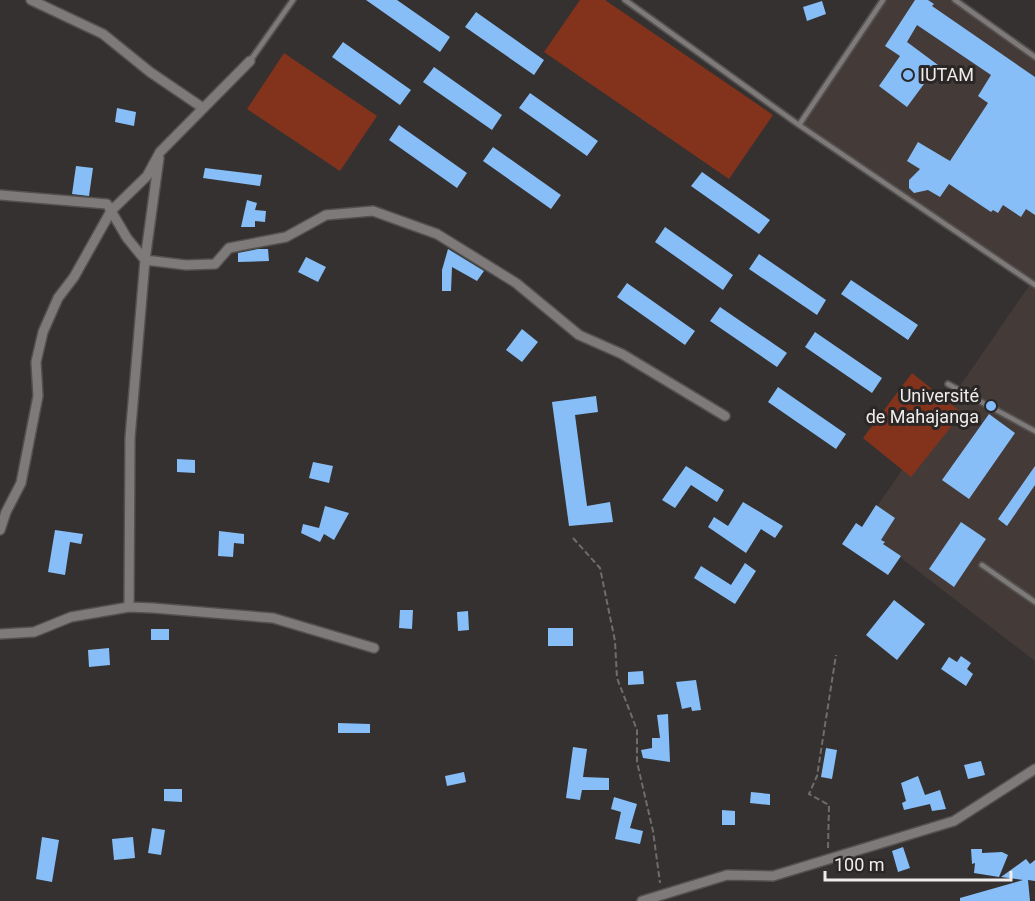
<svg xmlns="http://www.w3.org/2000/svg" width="1035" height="901" viewBox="0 0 1035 901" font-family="Roboto,sans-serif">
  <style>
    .built { fill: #443a37 }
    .green { fill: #83331b }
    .building { fill: #88bef7 }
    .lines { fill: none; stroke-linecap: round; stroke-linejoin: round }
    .service-casing { stroke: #53504f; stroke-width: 8 }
    .minor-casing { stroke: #53504f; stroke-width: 12 }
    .path { stroke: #6f6c6b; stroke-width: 2; stroke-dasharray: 6 3; stroke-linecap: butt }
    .service { stroke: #7e7a79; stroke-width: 4.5 }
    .minor { stroke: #7e7a79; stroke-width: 9 }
    .poi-dot { fill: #82bcfa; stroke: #2a2726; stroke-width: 2 }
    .labels { text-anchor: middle; stroke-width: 6; stroke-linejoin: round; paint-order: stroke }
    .poi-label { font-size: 18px; fill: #efedec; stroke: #2a2726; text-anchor: start }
  </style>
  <rect width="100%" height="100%" fill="#343130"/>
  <path class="built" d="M883 0H955L1035 57V661L862 528 1031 283 799 125Z"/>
  <path class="green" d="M580 0H605L773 115 729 179 544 52Z
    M284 53 377 116 340 171 247 109Z
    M912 373 962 413 911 477 863 438Z"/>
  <path class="building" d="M366 0H397L450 37 440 52Z
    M915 0H928L934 4 932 6 1035 77V215L1026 209 1021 217 1003 205 998 213 993 210 991 212 949 184 940 197 928 190 914 193 909 188V180L920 169 907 161 918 142 950 161 988 103 978 96 991 75 917 25 907 42 938 65 907 107 879 86 900 56 885 46Z
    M822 1 826 14 807 21 803 7Z
    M476 12 544 60 534 75 465 27Z
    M343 42 411 90 400 105 332 57Z
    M434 67 502 115 492 130 423 82Z
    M530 93 598 141 587 156 519 108Z
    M117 108 136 112 134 126 115 122Z
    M399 125 467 173 457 188 389 140Z
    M493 147 561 195 551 209 483 161Z
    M76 166 93 168 89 196 72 194Z
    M205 168 262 175 260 186 203 178Z
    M702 172 770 220 759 234 691 186Z
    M247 200 257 203 255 210 266 211 265 222 255 221V227H241Z
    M665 227 733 275 723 290 655 242Z
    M258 249H268L269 261 238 262V253Z
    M448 249 484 271 477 281 452 267 451 291H442V270Z
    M759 254 826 300 817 315 749 269Z
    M306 257 326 267 318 282 298 272Z
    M851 280 918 325 908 340 841 294Z
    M627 283 695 331 685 345 617 297Z
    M720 307 787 353 777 367 710 321Z
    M522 329 538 342 522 362 506 350Z
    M815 332 882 378 872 393 805 347Z
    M778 387 846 434 836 449 768 402Z
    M596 396 598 412 575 415 587 506 610 502 613 522 569 526 552 402Z
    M989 414 1015 433 969 499 942 480Z
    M177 459 195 460V473L177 472Z
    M313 462 333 466 329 483 309 478Z
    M686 466 724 490 717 502 691 485 675 508 662 500Z
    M1035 466V485L1007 526 998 519Z
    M743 502 783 526 775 538 761 529 746 553 708 527 714 517 728 526Z
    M876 505 895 518 881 540 885 542 883 544 901 556 888 575 842 544 856 523 862 527Z
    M325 506 349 513 334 540 324 534 320 542 301 533 303 524 319 528Z
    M961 522 986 539 954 587 929 569Z
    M55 530 83 534 81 544 70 542 65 575 48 572Z
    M219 531 244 534V544L234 543 233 557 218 556Z
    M745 563 756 571 735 604 694 578 701 566 731 585Z
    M894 600 925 624 897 660 866 635Z
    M400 610H413L412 629 399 628Z
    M468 611 469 630 458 631 457 612Z
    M548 628H573V646H548Z
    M151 629H169V640H151Z
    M109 648 110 665 89 667 88 650Z
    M961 656 971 663 967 669 973 674 966 686 941 669 949 657 957 662Z
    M643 671 644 684 628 685V672Z
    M696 680 701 710 692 711 691 707 682 709 676 682Z
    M668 714 670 762 643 758 641 750 652 748V738H660L657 715Z
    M338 723 370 724V733H338Z
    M573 747 587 749 583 777 609 778V790H582L580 800 566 798Z
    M826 748 837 750 832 779 821 777Z
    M981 761 985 775 968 779 964 765Z
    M464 772 466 782 447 786 445 776Z
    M918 776 925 795 940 790 946 809 932 811 930 804 904 810 902 803 906 801 901 783Z
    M164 789H182V802L164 801Z
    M751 792 770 794V805L750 803Z
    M614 797 637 804 630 828 643 831 640 844 615 839 621 812 611 809Z
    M722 810 735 811V825H722Z
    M152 828 165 830 161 855 148 853Z
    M42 837 59 840 52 882 36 879Z
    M133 837 135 858 114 860 112 839Z
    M903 847 910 868 898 872 892 851Z
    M971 849H982V853L1002 852 1008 855 999 877 974 873 975 863 972 864Z
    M1026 859 1030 864 1035 860V881L1028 880 1030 901H960V898L1023 880 1001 877Z"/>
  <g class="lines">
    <g class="service-casing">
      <path id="service" d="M625 0 799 125 1035 285
        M955 0 1035 57
        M250 61 293 0
        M799 125 883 0
        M948 384 1035 431
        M982 565 1035 602"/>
    </g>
    <g class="minor-casing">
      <path id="minor" d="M31 0 103 34 150 72 203 108
        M0 195 107 204 127 238 145 260 186 265 215 264 229 248 286 237 326 215 373 211 437 234 516 283 579 335 622 354 725 416
        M0 530 6 512 21 483 38 396 36 362 43 332 58 298 74 277 111 211 147 176 160 152 250 61
        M129 607 130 438 145 260 159 158
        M0 634 34 632 71 617 129 607 153 608 273 618 374 648
        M642 901 727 875 773 876 954 821 1035 769"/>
    </g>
    <path class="path" d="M573 538 600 568 615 641 617 678 637 730V762L653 831 660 883
      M828 848 829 805 809 794 817 776 836 655"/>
    <use href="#service" class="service"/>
    <use href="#minor" class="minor"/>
  </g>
  <g class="poi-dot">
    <circle cx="908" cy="75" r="6"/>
    <circle cx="991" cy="406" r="6"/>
  </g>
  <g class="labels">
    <g class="poi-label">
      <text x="920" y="81">IUTAM</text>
      <text x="979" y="402" text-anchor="end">Université<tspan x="979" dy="21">de Mahajanga</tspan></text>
    </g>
  </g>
  <path d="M825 871v9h186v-9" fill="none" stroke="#efedec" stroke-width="3"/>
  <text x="834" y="871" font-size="18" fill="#efedec" stroke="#2a2726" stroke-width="4.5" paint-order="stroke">100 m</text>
</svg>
